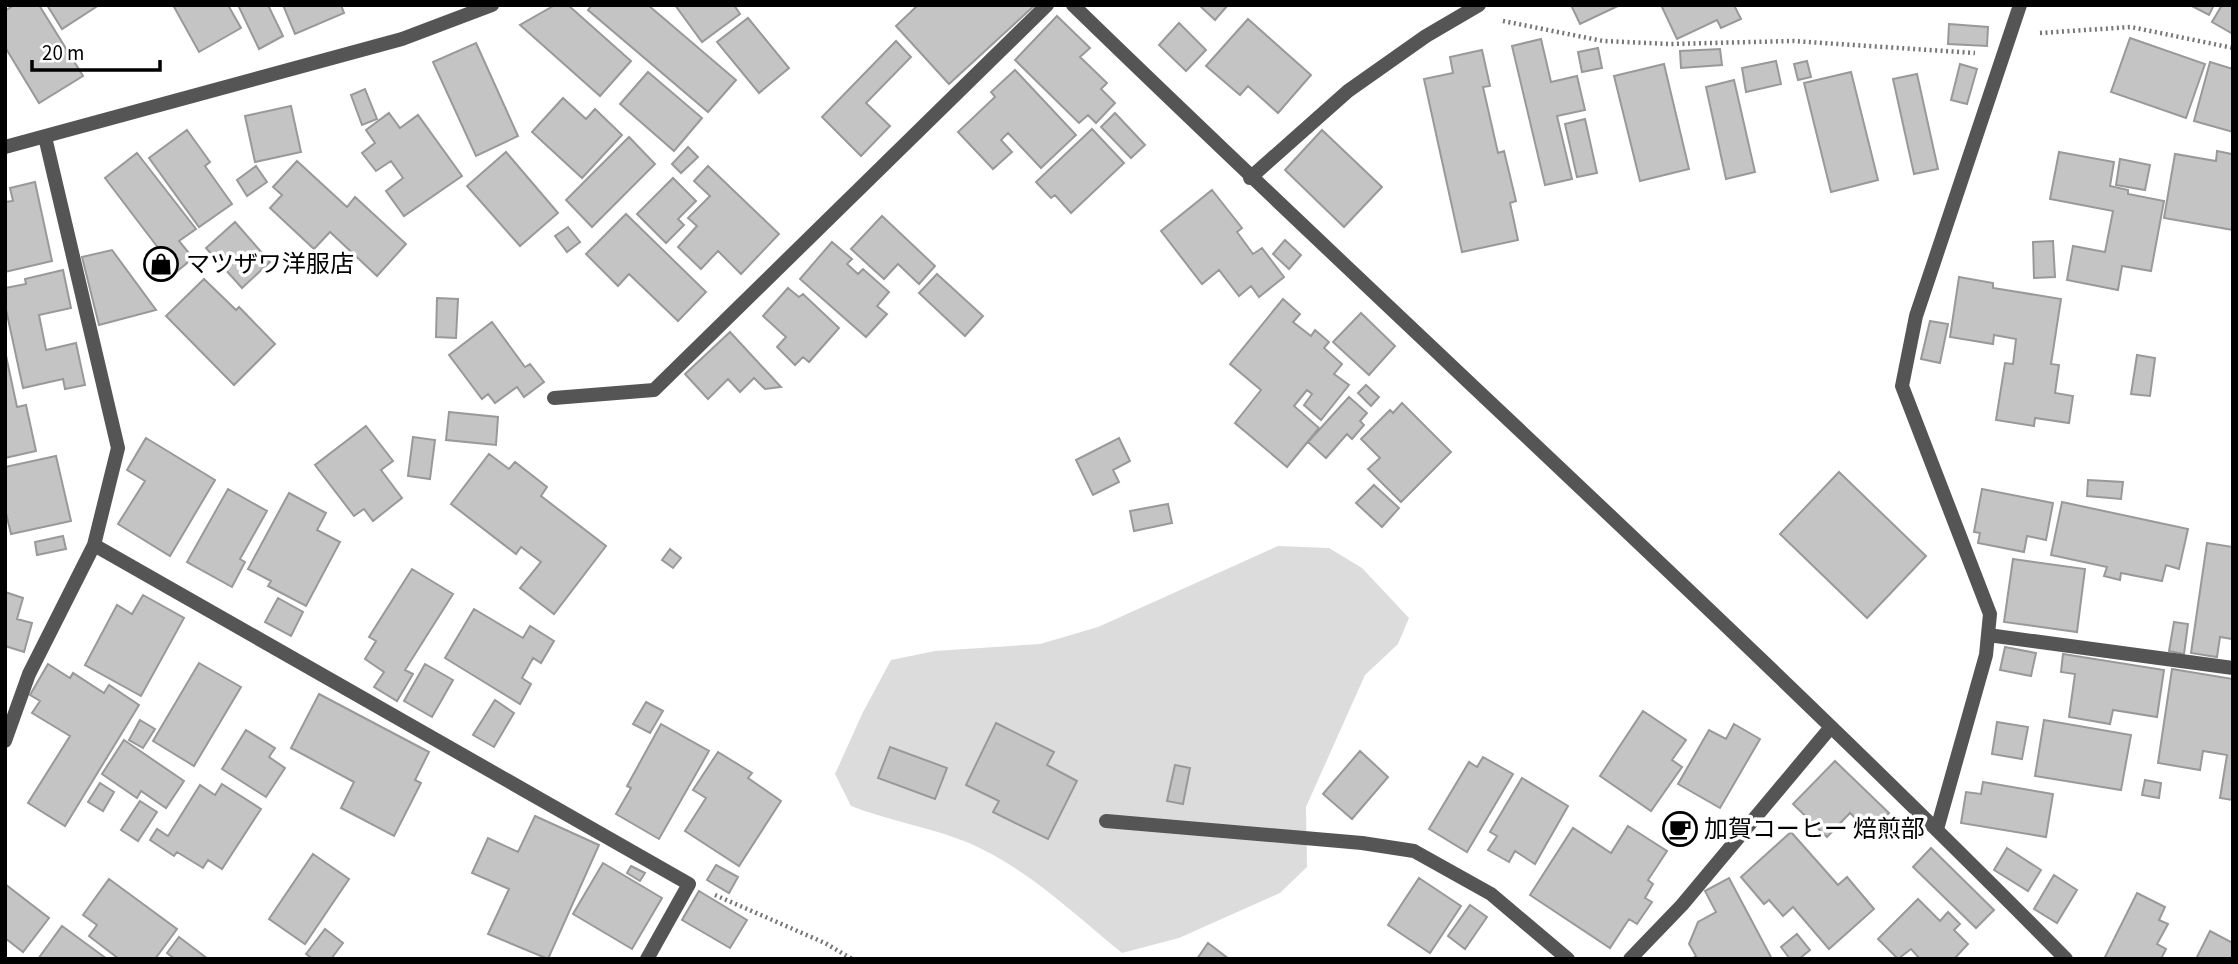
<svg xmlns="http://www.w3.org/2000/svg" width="2238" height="964" viewBox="0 0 2238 964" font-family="'Source Sans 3','Noto Sans JP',sans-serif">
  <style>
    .green { fill: #dcdcdc }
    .building { fill: #c4c4c4; stroke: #999; stroke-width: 2 }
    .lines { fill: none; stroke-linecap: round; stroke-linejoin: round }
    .path { stroke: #777; stroke-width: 4.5; stroke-dasharray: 2 3.5; stroke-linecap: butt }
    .minor { stroke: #555; stroke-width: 14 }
    .tertiary { stroke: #555; stroke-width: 14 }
    .labels { text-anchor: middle; stroke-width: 7; stroke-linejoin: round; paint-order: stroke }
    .poi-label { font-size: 24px; fill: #000; stroke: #fff; text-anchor: start }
  </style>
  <rect width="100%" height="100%" fill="#fff"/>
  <path class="green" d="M1278 546 1329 548 1362 568 1409 618 1398 644 1365 675 1306 807 1307 867 1280 893 1179 938 1122 953C1073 913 1027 868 969 843 930 827 889 821 851 806L835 774 863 712 891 660 935 651 1040 644 1098 627Z"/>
  <path class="building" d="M14 5H39L83 76 39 103 5 47V11Z
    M47 5H99L62 29Z
    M173 5H228L241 28 199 52Z
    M238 5H268L283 36 259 49Z
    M283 5H341L344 13 295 34Z
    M555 5H568L631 61 600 96 520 25Z
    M592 5H648L736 80 708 112 588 10Z
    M675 5H734L740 14 702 42Z
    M918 5H1035L949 84 896 26Z
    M1199 5H1228L1215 20Z
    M1571 5H1620L1580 24Z
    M1661 5H1734L1741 19 1721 28 1717 20 1677 39Z
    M2190 5H2214L2209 15Z
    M2222 5H2233V34L2212 22Z
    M1057 16 1090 48 1080 57 1107 83 1101 89 1115 103 1096 123 1088 115 1079 123 1015 60Z
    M748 18 789 68 759 93 717 42Z
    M1248 19 1311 75 1278 113 1248 86 1240 95 1206 66Z
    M1179 23 1206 50 1186 71 1159 45Z
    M1949 24 1988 27 1987 46 1948 44Z
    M2130 38 2205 64 2186 118 2111 92Z
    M1541 39 1551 82 1577 76 1585 110 1557 116 1572 179 1545 185 1512 46Z
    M896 41 911 57 866 103 890 126 861 156 822 117Z
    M476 43 518 136 476 156 433 62Z
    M1598 48 1602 68 1582 72 1578 52Z
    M1720 49 1722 65 1681 68 1680 51Z
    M1482 50 1490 86 1483 87 1498 153 1504 151 1516 201 1510 203 1518 240 1462 252 1424 79 1453 73 1450 57Z
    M1776 61 1781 84 1746 92 1742 68Z
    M1807 61 1811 77 1798 80 1794 64Z
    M2210 62 2233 69V132L2194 121Z
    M1664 64 1689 169 1640 181 1614 76Z
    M1960 64 1977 69 1967 104 1951 100Z
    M1015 70 1076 135 1041 168 1008 133 1001 140 1012 152 993 169 958 132 995 97 991 92Z
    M648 72 702 118 674 151 620 104Z
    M1851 72 1878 180 1831 192 1804 83Z
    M1917 74 1938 169 1914 174 1893 79Z
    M1734 80 1755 172 1726 179 1706 87Z
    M365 89 377 119 362 125 351 95Z
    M563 98 586 119 595 109 622 135 582 178 532 132Z
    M291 106 301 152 255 162 245 116Z
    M389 113 400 128 418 115 462 176 404 216 386 191 403 178 391 161 376 171 362 153 375 143 366 130Z
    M1115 113 1145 145 1131 158 1101 127Z
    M1585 119 1597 173 1577 177 1565 124Z
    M1092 129 1124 163 1071 213 1055 195 1051 198 1036 182Z
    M187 130 210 162 205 166 232 204 199 227 149 158Z
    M1322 130 1382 187 1344 227 1285 170Z
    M629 137 655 164 592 227 566 200Z
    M688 147 698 157 681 173 672 164Z
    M2217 151 2232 154 2233 230 2164 218 2175 154 2216 161Z
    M506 152 558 213 520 246 467 186Z
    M2059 152 2114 162 2110 186 2128 190V194L2164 201 2151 271 2122 266 2118 290 2067 280 2073 246 2105 252 2113 211 2050 199Z
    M137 153 196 229 179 241 193 258 169 278 154 259 162 253 105 178Z
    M2120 159 2150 165 2145 190 2116 185Z
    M297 161 347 207 355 197 406 244 377 276 330 232 314 249 270 208 282 195 273 187Z
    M256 166 267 182 247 196 237 180Z
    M708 166 779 234 741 274 718 251 701 269 678 247 697 226 688 218 710 196 694 181Z
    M673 178 696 201 678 219 684 225 666 243 637 214Z
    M35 182 52 261 5 272V202L13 201 10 188Z
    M1212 190 1242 228 1237 232 1253 254 1262 248 1284 277 1259 297 1251 286 1239 296 1219 270 1202 284 1161 231Z
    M626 214 706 292 678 321 629 274 618 286 586 254Z
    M882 216 935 266 919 284 898 264 884 279 851 249Z
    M235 222 270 262 242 288 206 248Z
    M568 227 580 242 567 252 555 236Z
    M1285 240 1301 255 1289 269 1273 254Z
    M2053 241 2055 277 2034 278 2033 242Z
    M832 242 852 259 847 264 858 274 863 269 889 292 877 306 887 314 866 337 800 279Z
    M112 250 156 310 99 325 82 257Z
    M63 270 71 308 39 315 46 350 76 343 85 385 65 389 63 379 23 388 5 305V288L26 284 25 279Z
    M937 274 983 316 965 336 919 293Z
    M1959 277 1993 283V288L2061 299 2051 364 2059 365 2055 393 2073 396 2069 423 2035 418 2034 426 1996 420 2005 363 2013 364 2016 339 1994 335 1993 344 1950 337Z
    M204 279 236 310 239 307 275 344 234 385 166 316Z
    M788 288 799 297 803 294 839 328 809 362 803 357 795 365 777 347 786 337 763 316Z
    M437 298 458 299 456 338 436 337Z
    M1283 299 1300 314 1293 322 1311 336 1315 330 1329 342 1324 348 1342 364 1334 374 1349 385 1321 420 1304 405 1312 394 1307 390 1294 406 1319 428 1287 467 1235 423 1261 390 1230 364Z
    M1361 313 1395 346 1369 375 1333 342Z
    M1930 321 1948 324 1940 363 1921 359Z
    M492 322 525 367 530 364 544 382 524 397 517 387 495 403 488 394 482 399 449 355Z
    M730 332 781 387 765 389 754 378 740 392 728 379 708 399 685 374Z
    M5 351 17 407 26 405 36 451 5 458Z
    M2137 355 2155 358 2150 396 2131 394Z
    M1366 385 1379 397 1371 406 1358 393Z
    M1349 397 1367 413 1360 421 1364 425 1352 439 1347 434 1326 458 1308 442Z
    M1402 403 1451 452 1401 502 1368 469 1380 458 1361 439 1390 410 1393 413Z
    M449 412 498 417 496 445 446 440Z
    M366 426 393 461 381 470 402 498 373 521 364 509 354 516 315 465Z
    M413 437 435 440 430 479 408 476Z
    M146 438 215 480 170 556 118 524 145 481 127 470Z
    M1119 438 1130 461 1113 470 1119 482 1093 495 1076 460Z
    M489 454 509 469 515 462 547 487 541 496 606 546 554 614 520 588 541 562 521 547 516 554 451 504Z
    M56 456 71 521 11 534 5 509V467Z
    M1839 472 1926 556 1867 618 1780 534Z
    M2088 480 2123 482 2121 499 2087 496Z
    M1374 485 1399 508 1382 527 1356 503Z
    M228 489 267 511 240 559 245 562 232 587 187 562Z
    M1982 489 2053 503 2046 540 2027 536 2024 552 1978 543 1980 533 1974 532Z
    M289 493 326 513 317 530 340 542 306 606 268 586 271 581 248 569Z
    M2062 502 2188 529 2179 569 2166 565 2162 581 2121 573 2120 580 2104 576 2107 567 2051 555Z
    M1168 504 1172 523 1134 531 1130 511Z
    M63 536 66 549 37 555 35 542Z
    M2207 543 2233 547 2232 639 2220 637 2217 657 2191 653Z
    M670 549 681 558 673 568 662 560Z
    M2013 559 2085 569 2077 632 2004 622Z
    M412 569 453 594 405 670 413 674 397 701 374 687 384 672 365 659 376 641 369 637Z
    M5 592 23 598 17 619 32 623 24 652 5 646Z
    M143 595 184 618 141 696 85 665 117 605 132 614Z
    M278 598 303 612 291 636 265 622Z
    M474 609 523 638 530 626 554 641 541 663 533 658 522 678 531 684 520 704 445 658Z
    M2174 622 2188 624 2184 654 2169 651Z
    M2005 647 2036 653 2031 676 2000 670Z
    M2063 654 2164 670 2157 717 2113 710 2110 724 2069 717 2075 674 2061 672Z
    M199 663 241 687 194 766 153 741Z
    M48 664 70 678 73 673 104 693 109 685 139 705 65 826 28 803 70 736 32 713 40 701 30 695Z
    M425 664 453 680 432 717 404 701Z
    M2172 669 2233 679V800L2220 798 2227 755 2203 751 2200 770 2158 763Z
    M319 694 429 752 415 780 421 783 394 836 341 808 354 782 291 748Z
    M495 700 514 713 494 747 473 735Z
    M646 702 663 711 650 733 633 724Z
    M1643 711 1686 740 1672 760 1682 767 1651 811 1600 776Z
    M140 720 155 729 143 748 129 740Z
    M2044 720 2131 735 2121 790 2035 776Z
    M1997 722 2028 727 2022 759 1992 754Z
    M996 723 1054 752 1047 765 1077 781 1048 839 993 812 999 801 966 785Z
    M661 724 709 751 659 839 616 814 631 788 627 786Z
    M1734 724 1760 739 1720 808 1678 784 1709 730 1726 739Z
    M246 730 275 748 269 757 285 768 266 797 222 769Z
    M124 740 184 781 166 808 141 791 137 798 102 774Z
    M890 747 947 768 935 799 878 778Z
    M1360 751 1388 777 1352 819 1323 794Z
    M718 752 752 773 748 778 781 801 739 866 685 831 706 798 693 790Z
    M1483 757 1513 774 1467 852 1429 829 1469 762 1477 767Z
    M1835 761 1889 813 1871 833 1850 813 1827 837 1793 804Z
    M1175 765 1190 768 1183 804 1167 801Z
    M1522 778 1568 806 1535 864 1515 851 1509 862 1488 850 1497 836 1490 832Z
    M2145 780 2161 783 2159 798 2142 795Z
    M1983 782 2053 794 2046 837 1961 823 1966 792 1981 794Z
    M100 783 114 792 103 811 88 802Z
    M222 784 261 809 222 869 208 860 203 868 177 852 174 856 150 840 157 829 168 836 200 785 215 795Z
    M140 801 157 812 138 841 121 830Z
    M535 816 599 845 548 959 488 934 509 889 472 873 488 838 518 852Z
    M1628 826 1667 851 1648 880 1653 884 1645 898 1652 902 1637 924 1629 919 1610 948 1530 895 1573 828 1611 853Z
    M1791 832 1838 885 1847 877 1874 909 1829 949 1793 907 1783 916 1769 900 1764 904 1741 877Z
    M1931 848 1994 910 1976 928 1913 867Z
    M2007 848 2041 870 2028 891 1994 870Z
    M313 854 349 879 305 944 269 919Z
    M603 863 662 898 632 949 573 914Z
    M716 865 738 877 729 893 707 880Z
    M631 866 645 873 640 881 627 873Z
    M2054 875 2077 890 2057 923 2034 909Z
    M1419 878 1461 906 1430 953 1388 925Z
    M1729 878 1772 959H1692L1696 956 1689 944 1698 922 1716 912 1705 891Z
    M109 879 177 929 155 959H119L89 936 97 925 83 915Z
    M5 884 49 918 23 952 5 938Z
    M699 891 747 920 730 948 682 920Z
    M2137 893 2165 907 2159 920 2168 924 2157 944 2166 949 2161 959H2104Z
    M1918 899 1940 921 1948 912 1960 924 1954 930 1968 944 1954 959H1920L1911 949 1898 959 1878 939Z
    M1470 905 1487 917 1465 949 1448 936Z
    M62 926 107 959H38Z
    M325 929 343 943 331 959H313L306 954Z
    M2210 931 2233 943V959H2196Z
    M1797 934 1810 950 1799 959H1790L1781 947Z
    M179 937 208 959H175L167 953Z
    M1208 943 1229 959H1197Z"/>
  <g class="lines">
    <path class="path" d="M1503 21 1603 41 1670 44 1793 41 1975 53
      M2040 33 2131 27 2233 48
      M715 895 825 943 852 959"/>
    <path class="minor" d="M1073 5C1402 325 1743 632 2066 959
      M1250 178 1348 91 1426 36 1479 5
      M554 398 654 390 1047 5
      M94 545 689 884 647 959
      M1988 635 2233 668
      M5 741 29 674 94 545 118 448 45 137
      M1106 821 1362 843 1414 851 1491 894 1568 959
      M1937 829 1986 655 1990 614 1902 386 1916 316 2020 5
      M1630 959 1682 905 1831 727"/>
    <path class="tertiary" d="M5 147 402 39 492 5"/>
  </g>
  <defs>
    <g id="shop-ring" transform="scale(1.75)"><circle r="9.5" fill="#fff" stroke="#000" stroke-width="1.5"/><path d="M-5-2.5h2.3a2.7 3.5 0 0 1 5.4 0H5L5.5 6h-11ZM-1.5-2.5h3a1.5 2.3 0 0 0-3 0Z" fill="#000"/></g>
    <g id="cafe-ring" transform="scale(1.75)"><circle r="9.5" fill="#fff" stroke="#000" stroke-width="1.5"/><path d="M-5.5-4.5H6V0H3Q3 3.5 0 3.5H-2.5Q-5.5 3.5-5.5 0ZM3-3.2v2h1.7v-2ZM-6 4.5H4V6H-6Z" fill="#000"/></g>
  </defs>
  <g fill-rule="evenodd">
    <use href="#shop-ring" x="161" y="264"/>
    <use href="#cafe-ring" x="1680" y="829"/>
  </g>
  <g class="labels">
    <g class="poi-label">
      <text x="186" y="272">マツザワ洋服店</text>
      <text x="1704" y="837">加賀コーヒー 焙煎部</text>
    </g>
  </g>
  <rect width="2238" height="964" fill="none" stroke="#000000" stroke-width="14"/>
  <path d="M32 60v10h128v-10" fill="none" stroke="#000000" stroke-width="3.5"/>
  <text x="42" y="60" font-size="21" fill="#000000" stroke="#ffffff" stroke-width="5" paint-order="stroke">20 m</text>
</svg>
